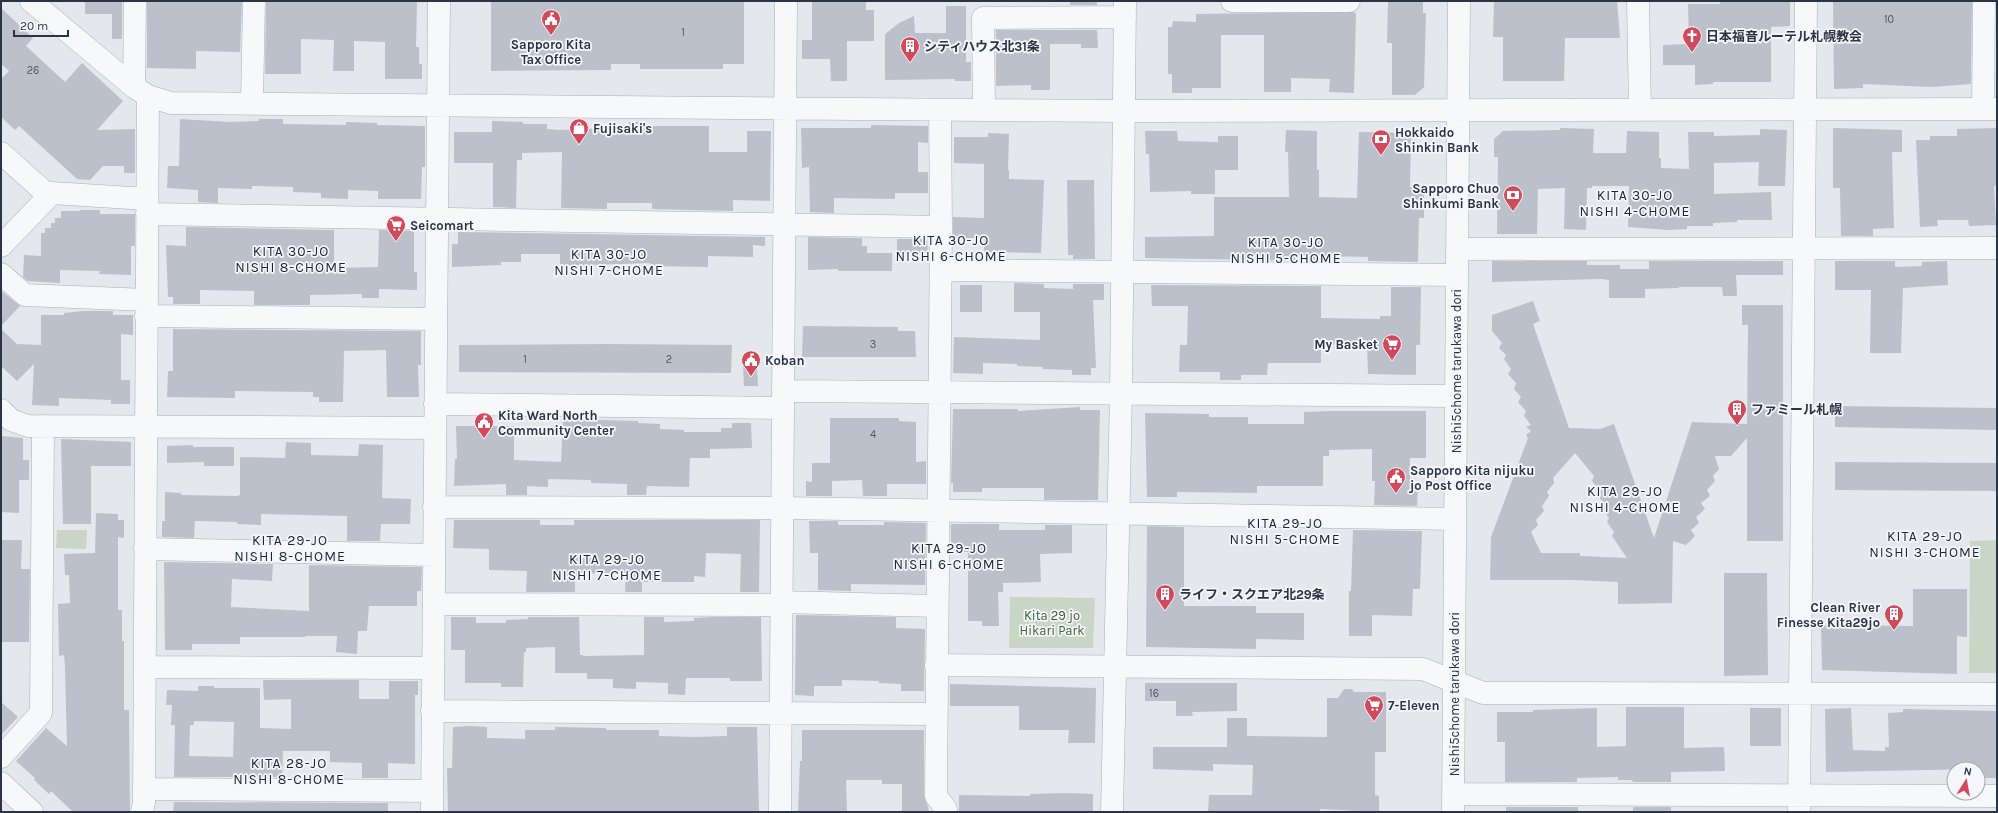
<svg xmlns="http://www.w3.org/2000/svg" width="1998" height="813" viewBox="0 0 1998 813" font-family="Karla,'Noto Sans JP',sans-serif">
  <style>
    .green { fill: #c9d6c5 }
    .building { fill: #bbc0ca; fill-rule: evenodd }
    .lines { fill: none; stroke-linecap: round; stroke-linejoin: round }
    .minor-casing { stroke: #a9aeb7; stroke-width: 23 }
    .minor { stroke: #f7f8fa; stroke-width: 22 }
    .labels { text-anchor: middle; stroke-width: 3.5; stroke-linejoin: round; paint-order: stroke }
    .number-label { font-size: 11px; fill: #4f5766 }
    .poi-label { font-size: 13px; font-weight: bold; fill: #2b3445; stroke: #f4f6f9; text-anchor: start }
    .street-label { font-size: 13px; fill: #2b3445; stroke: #f4f6f9 }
    .park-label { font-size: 13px; fill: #3f6138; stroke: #f4f6f9 }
    .neighbourhood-label { font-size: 14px; letter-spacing: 1px; fill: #1d2536; stroke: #f4f6f9 }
  </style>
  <rect width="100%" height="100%" fill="#e4e7ec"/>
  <path class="green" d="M57 530H87L86 549 56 548Z
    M1997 540V673H1969L1970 541Z
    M1010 597 1095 598 1093 648H1009Z"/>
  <path class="building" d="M85 1H122V39H112V14H85Z
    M147 1H242L240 52 196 51V69L147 68Z
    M266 1H417L416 47H419V64H422V79H385V42L354 41V71H333L334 40 301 39V74H265Z
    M491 1H744V64H723V69H640V64H611V70L491 71Z
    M812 1H866V10H874V41H847V81H831L830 59H802V40H812Z
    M1070 1H1097V5H1070Z
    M1388 1H1423V13H1426L1424 87 1415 95H1392V43H1387Z
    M1494 1H1617L1620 38H1565L1564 81H1503V37H1493Z
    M1720 1H1790V26L1771 27V82H1713V84L1695 85V65H1663V45L1689 44 1688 4H1720Z
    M1833 1H1972L1971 84 1932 87 1863 84V88L1834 89Z
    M946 6H966V62H971V81H955V79L885 80V34L899 23 914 16 915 33H946Z
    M1 8 33 38 26 46 65 82 82 63 123 101 97 130 135 129V173H124V166H103L90 180 77 179 19 126 15 130 1 117V79L9 71 1 64Z
    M1353 12 1356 13 1354 93 1329 92 1330 79 1291 78V92H1264V35H1221V88H1192V93H1172V74H1168V27H1172L1173 21 1196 22V14Z
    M996 30H1097L1098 48H1081V44H1050V90H1031V85L996 86Z
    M180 119 230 122 259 121V119H283V124L346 125V122L377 123V125L425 126V167H422L421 199H378V191L348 190V199L321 198V193L293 192V187L252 186V189L218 188V203L198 202V190L167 188 168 166H179Z
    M492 121 523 122V124H547V129L559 130 609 128V125H629V122H643V126H709V152H747V131H771L770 201 733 200V211L652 209V203H607V209L561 208 562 152 522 153V160H517L516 208 493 207V163H454V132H492Z
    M871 125 928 126V143L918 142V172H928V193H895V199L834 198V213L810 212 809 167 802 168 801 128H871Z
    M1560 128 1594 129 1593 153H1626L1627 131 1659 132V158H1661V168L1689 169 1688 132H1714V136L1760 135V129L1787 130 1785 186H1758L1759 162 1714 163V194L1771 192 1772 220H1737V222L1713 223V226H1687V229L1669 230 1628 227 1629 186H1592V188H1587L1586 230 1564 229 1565 188 1538 189 1537 234H1497L1498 157H1494V139L1503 131 1560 130Z
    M1833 128 1902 130V152H1892L1894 228 1873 229V236H1841L1840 188H1833Z
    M1997 128V186H1994L1996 225 1969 226 1968 220H1937L1938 226 1920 227 1916 140H1930V136H1957V129Z
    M1286 130 1317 131V170H1319V197L1357 198 1359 132 1411 133 1410 187H1424V218H1419L1418 262 1368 261V257L1321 256V261L1145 258V237L1214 236V197H1289L1288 152H1285Z
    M1145 131H1177L1178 141 1218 142V136H1238V170H1215V194H1191V191L1150 192 1149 154H1146Z
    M988 133 1009 134 1008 170H1009V179L1044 180 1041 253 984 252V238H953V217L984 218V164L954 163V137H988Z
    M1067 180H1094L1095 259H1073V255H1068Z
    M80 210H100V214H135V246H131V275L99 274 100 271 60 270V283L28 281 23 277 24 255 41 256V233H45V228H51V223H55V218H61V211H80Z
    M186 227 334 230V268L378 267 379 230 414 231V272H417V290L379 289V298H362V294L310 295V305H254V291L200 290V304H173V297H168L166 245 186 246Z
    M458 232 765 237V246L753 245V257L708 256V267L650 266V263L560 266V254H521V262H501V265L452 267V244H458Z
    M808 237 862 238V246H867V253H892V271H838V269L808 270Z
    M897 239H927L928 253H897Z
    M1492 261H1587V265H1620V269H1649V261H1783V275H1736L1737 296H1723L1722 287H1679V288L1645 289V298H1609V280L1601 279 1492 282Z
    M1835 261H1895V267L1922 266V262L1947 261 1948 285 1903 288 1901 353H1870L1871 290H1835Z
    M1014 283 1044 284V288L1073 289V284H1104V300H1093L1096 368H1091V375H1072V370L1043 369V367L1017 366V364L983 363V374L953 373 954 337 1040 340V312H1014Z
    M960 285H982V312H960Z
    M1151 285 1321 286V318L1380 319V316H1391V287H1421L1420 345H1416V375L1368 374 1367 345 1321 344V363H1268L1267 375H1241V380H1220V372H1179L1180 345H1187L1188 306H1152Z
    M1 291 20 306 1 326Z
    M1533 301 1540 321 1533 324 1569 428 1600 429 1614 424 1654 538 1692 422 1747 424 1748 325H1742V305H1783V541H1747V438L1731 456H1715L1719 469 1713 476 1715 481 1707 490 1710 496 1701 503 1705 509 1696 517 1699 523 1691 530 1695 536 1686 545 1673 541 1672 603 1618 604V582L1573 580H1490L1491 537 1528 438 1526 435 1531 431 1526 427 1531 425 1524 416 1526 411 1518 402 1521 397 1514 389 1516 383 1508 374 1511 369 1504 359 1506 355 1499 348 1502 343 1492 331V315ZM1575 453 1594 476 1592 481 1599 490 1597 495 1604 503 1602 508 1609 518 1607 522 1614 532 1612 536 1627 558 1580 556V553H1541L1531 532 1538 525 1536 520 1544 511 1542 506 1549 496 1547 492 1554 483 1553 478Z
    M83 311H113V315H133V335L121 334V380H130V404H111V400L59 398V406L32 405 34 364 17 381 1 366V329L17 344 41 345V315H64V313Z
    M803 326 898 327V331H915L916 357H802Z
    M173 329 421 331V365H418L419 397H387L386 350 344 351 343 402H319V397H313V392L235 391V398L167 397 168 371H173Z
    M606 344 732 345 731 373 459 372V345Z
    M743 365 757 366 758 386H744Z
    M1835 406 1997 408V430L1835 427Z
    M1080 407V410H1100L1098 500H1044V488H982V492H953V483H951L953 409H1018V411Z
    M1331 411H1426V458H1410V485H1418L1417 506 1374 505 1375 481H1372V449L1329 450V456H1323V486H1257V493L1177 492V497H1147L1145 413 1209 414V417H1248V424H1304V412Z
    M830 418H899V421L916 422V462L926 461V484H887V496H863L862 480 832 481V496H806V481L812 482V463H830Z
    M563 419 638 421V423L660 424V429L684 430V432H721V428H732V423H751L752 448 710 449V458H690L689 487 647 486 646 495H627V484L591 483V480L548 479V487L527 486V495H506V484L454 486 455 459H457L456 426H514V460L561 462Z
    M1 436 23 438V460H29V480H19V513L1 512Z
    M61 439 131 442V466H91V524H63Z
    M286 442 311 443V455L358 456 359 444 383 445 382 498 411 499 410 524H381L380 541H347V516L261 514V525L237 524V522L195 521 194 538 162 537V521H165V492L181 493V495L237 496 240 495V457L285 458Z
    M193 445V447H234V466H204V462L167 463V446Z
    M1835 462 1997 463V491L1835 490Z
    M96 513 118 514V520H124V538L118 537V610H122V641H124V710H129L130 812H73L51 791 49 794 34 780 35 778 16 761 46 728 67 746 65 667 64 655 59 656 58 604 70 603 69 575H65L64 554 95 553Z
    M454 520H540V525H574V520H760L759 592H740L741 554 706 553 705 577 694 576V582H642V592H625L626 574 578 573V578H575V592H526L527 571 489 570V549L453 548Z
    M809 521H838V525H884V522L926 523 925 585 851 584V591L818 590V553H810Z
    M951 524H999V530H1045V525H1072V553L1040 554 1041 582 1003 583V592H998L999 626H982V621H968V552H951Z
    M1147 526 1184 527V606H1256V613H1304V640L1256 639V649L1146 647Z
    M1353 530 1422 531 1420 589H1413L1412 616 1372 615V636H1349V591H1351Z
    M1 540H22L21 569H30L29 642H1Z
    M164 562 273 564 272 581 232 579 231 607 309 611V565L422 567 421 591H417V606H369L367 631H358L357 654 336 652 337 636H305V637H240V644H192V650H165Z
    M1724 573H1767L1768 675 1724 676Z
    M1913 589H1967V637L1957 636V674L1822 670 1821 625 1913 626Z
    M796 615 896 617V628L925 629 924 691H901V684L879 683V681L842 680V686H814V696L795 695Z
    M451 617H476V623H506V620L528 619V617H579L580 655H583V656L644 655V617H664V622L694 621V618L712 617H761L762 681H730V678H686L685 695 668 694V683L636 682V689L613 688V679H587V673H555V647L526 648V652H524L523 687H501V683H465V650H451Z
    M263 680H359V699H389V681H418V695H415V764L388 763V778H362V763L330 762V751H283L282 777H174L175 725H171L172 705H166L167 690 198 691V686H214V688H260V728L291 729V699L264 700ZM194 721 234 722 233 757 189 756 190 725H194Z
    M1145 683H1237V711L1192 712 1193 716H1176V701H1145Z
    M950 684 1096 688 1095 743H1068L1069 730H1019V706H950Z
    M1344 689H1352L1354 692H1386V752H1375V795L1379 796V812L1320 809V812H1208L1209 795H1252L1253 765 1213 764V771L1153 769V747H1227V718H1247V736L1327 737V698H1338Z
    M1 702 18 717 1 735Z
    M1626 707H1684V748L1724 747 1725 771 1671 772V782H1633L1632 780H1618V777L1577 778V782H1505V742H1497V712H1533V710L1597 708V747L1626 746Z
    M1750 708H1781V746H1750Z
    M1851 708 1853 750 1885 751V747H1889L1888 713 1903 712V709L1997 711V778H1980L1978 769 1826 772 1825 709Z
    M470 726 487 727V738L525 739V730H555V727L606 728V730H659V736L695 737 727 736V727H757L759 812H448L447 768H452L453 727Z
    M802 730H924V796L928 807 929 812H902V784H882V780H846L847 812H798L800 761H802Z
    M1068 793 1093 794V812H959V795L1030 796V794Z
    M174 802 388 803V812H173Z
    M1506 807H1578V812H1506Z
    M1633 807H1671V812H1633Z"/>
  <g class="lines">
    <g class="minor-casing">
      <path id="minor" d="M31 1 134 87 148 96 171 103C489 104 807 111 1125 111 1416 110 1706 110 1997 109
        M1232 1H1349
        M1638 1 1640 110
        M134 87 135 1
        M252 103 254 1
        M1983 109 1984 1
        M940 110 941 227 936 796 946 809V812
        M984 110 983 18 1125 17
        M1 153 49 196
        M147 214 941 227
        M1 246 52 193 147 199
        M1457 249 1997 248
        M941 270 1457 275
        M1 274 25 295 147 300
        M146 316 435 319
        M783 391 1456 396
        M435 404 783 408
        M1 410 11 420 28 426 434 428
        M434 507 782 508 1455 519
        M145 549 434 555
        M781 602 937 606
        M434 604 781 605
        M936 665 1423 669 1483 693 1997 694
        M145 667 433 668
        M432 711 936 714
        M1 757 41 713 43 426
        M1 783 32 812
        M144 789 432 791
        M1453 794 1997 796
        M142 812 144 802 148 96
        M432 812 439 1
        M780 812 786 1
        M1112 812 1121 393 1125 1
        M1453 812 1459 1
        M1799 812 1806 1"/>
    </g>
    <use href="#minor" class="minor"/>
  </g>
  <defs>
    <g id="civic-pin" transform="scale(1)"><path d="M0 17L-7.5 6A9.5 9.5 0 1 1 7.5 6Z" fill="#d1495b" stroke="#f4f6f9"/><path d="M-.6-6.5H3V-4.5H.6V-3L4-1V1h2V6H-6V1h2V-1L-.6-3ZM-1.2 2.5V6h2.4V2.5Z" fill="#fff"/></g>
    <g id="church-pin" transform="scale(1)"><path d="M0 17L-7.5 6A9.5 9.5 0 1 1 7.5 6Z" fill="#d1495b" stroke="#f4f6f9"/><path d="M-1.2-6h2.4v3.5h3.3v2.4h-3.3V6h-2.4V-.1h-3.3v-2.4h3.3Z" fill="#fff"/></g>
    <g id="building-pin" transform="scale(1)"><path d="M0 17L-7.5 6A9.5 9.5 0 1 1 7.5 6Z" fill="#d1495b" stroke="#f4f6f9"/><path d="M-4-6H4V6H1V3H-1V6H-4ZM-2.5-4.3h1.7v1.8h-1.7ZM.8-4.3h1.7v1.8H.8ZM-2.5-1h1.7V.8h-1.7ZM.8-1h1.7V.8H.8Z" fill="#fff"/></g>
    <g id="shop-pin" transform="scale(1)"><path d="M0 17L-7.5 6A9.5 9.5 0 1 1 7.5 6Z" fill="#d1495b" stroke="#f4f6f9"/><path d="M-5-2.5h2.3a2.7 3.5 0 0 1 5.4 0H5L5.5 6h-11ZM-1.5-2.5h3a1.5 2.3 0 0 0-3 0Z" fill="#fff"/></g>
    <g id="bank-pin" transform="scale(1)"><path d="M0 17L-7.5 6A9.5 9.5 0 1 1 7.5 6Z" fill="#d1495b" stroke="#f4f6f9"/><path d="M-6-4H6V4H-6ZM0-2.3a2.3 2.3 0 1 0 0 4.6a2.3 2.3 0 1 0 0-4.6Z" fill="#fff"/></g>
    <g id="supermarket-pin" transform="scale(1)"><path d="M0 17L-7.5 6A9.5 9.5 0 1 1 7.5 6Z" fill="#d1495b" stroke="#f4f6f9"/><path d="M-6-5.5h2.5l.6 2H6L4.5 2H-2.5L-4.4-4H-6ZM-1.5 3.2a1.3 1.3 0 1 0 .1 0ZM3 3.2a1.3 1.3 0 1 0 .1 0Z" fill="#fff"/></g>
  </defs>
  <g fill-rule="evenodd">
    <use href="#civic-pin" x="551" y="19"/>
    <use href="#church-pin" x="1692" y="36"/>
    <use href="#building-pin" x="910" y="46"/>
    <use href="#shop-pin" x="579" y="128"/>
    <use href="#bank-pin" x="1381" y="139"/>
    <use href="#bank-pin" x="1513" y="195"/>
    <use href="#supermarket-pin" x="396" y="225"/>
    <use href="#supermarket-pin" x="1392" y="344"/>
    <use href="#civic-pin" x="751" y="360"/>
    <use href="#building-pin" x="1737" y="409"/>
    <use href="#civic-pin" x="484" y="422"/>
    <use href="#civic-pin" x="1396" y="477"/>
    <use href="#building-pin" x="1165" y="594"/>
    <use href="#building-pin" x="1894" y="614"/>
    <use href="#supermarket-pin" x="1374" y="705"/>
  </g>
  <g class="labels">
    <g class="number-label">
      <text x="1889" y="23">10</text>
      <text x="683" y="36">1</text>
      <text x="33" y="74">26</text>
      <text x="873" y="348">3</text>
      <text x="525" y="363">1</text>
      <text x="669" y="363">2</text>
      <text x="873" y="438">4</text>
      <text x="1154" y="697">16</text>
    </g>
    <g class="poi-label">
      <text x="1706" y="41">日本福音ルーテル札幌教会</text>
      <text x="551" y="49" text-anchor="middle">Sapporo Kita<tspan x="551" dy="15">Tax Office</tspan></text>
      <text x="924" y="51">シティハウス北31条</text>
      <text x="593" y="133">Fujisaki's</text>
      <text x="1395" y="137">Hokkaido<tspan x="1395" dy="15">Shinkin Bank</tspan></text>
      <text x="1499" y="193" text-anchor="end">Sapporo Chuo<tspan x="1499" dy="15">Shinkumi Bank</tspan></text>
      <text x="410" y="230">Seicomart</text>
      <text x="1378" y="349" text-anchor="end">My Basket</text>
      <text x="765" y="365">Koban</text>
      <text x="1751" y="414">ファミール札幌</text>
      <text x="498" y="420">Kita Ward North<tspan x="498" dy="15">Community Center</tspan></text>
      <text x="1410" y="475">Sapporo Kita nijuku<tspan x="1410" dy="15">jo Post Office</tspan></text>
      <text x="1179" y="599">ライフ・スクエア北29条</text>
      <text x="1880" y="612" text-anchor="end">Clean River<tspan x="1880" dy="15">Finesse Kita29jo</tspan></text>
      <text x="1388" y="710">7-Eleven</text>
    </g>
    <g class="street-label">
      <text transform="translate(1456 371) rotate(-90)" y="5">Nishi5chome tarukawa dori</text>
      <text transform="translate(1454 694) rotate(-90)" y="5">Nishi5chome tarukawa dori</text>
    </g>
    <g class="park-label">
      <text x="1052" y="620">Kita 29 jo<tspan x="1052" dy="15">Hikari Park</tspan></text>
    </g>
    <g class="neighbourhood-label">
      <text x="1635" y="200">KITA 30-JO<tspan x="1635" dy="16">NISHI 4-CHOME</tspan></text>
      <text x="951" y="245">KITA 30-JO<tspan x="951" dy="16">NISHI 6-CHOME</tspan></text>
      <text x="1286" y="247">KITA 30-JO<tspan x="1286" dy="16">NISHI 5-CHOME</tspan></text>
      <text x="291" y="256">KITA 30-JO<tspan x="291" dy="16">NISHI 8-CHOME</tspan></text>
      <text x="609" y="259">KITA 30-JO<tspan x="609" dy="16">NISHI 7-CHOME</tspan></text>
      <text x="1625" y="496">KITA 29-JO<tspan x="1625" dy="16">NISHI 4-CHOME</tspan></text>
      <text x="1285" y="528">KITA 29-JO<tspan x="1285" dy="16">NISHI 5-CHOME</tspan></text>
      <text x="1925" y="541">KITA 29-JO<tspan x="1925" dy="16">NISHI 3-CHOME</tspan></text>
      <text x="290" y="545">KITA 29-JO<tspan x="290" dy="16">NISHI 8-CHOME</tspan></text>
      <text x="949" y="553">KITA 29-JO<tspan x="949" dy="16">NISHI 6-CHOME</tspan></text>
      <text x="607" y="564">KITA 29-JO<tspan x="607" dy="16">NISHI 7-CHOME</tspan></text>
      <text x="289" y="768">KITA 28-JO<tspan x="289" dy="16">NISHI 8-CHOME</tspan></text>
    </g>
  </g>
  <rect width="1998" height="813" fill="none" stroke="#2b3445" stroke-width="4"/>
  <g transform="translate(1966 781) rotate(11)"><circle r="19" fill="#f4f6f9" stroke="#a4a8b1"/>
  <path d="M0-3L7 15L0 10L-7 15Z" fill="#d1495b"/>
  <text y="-6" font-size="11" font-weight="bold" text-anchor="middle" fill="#2b3445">N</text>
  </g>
  <path d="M14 30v6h54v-6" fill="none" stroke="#2b3445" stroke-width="2"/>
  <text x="20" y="30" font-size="12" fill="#2b3445" stroke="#f4f6f9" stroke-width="3" paint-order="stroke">20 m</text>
</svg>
